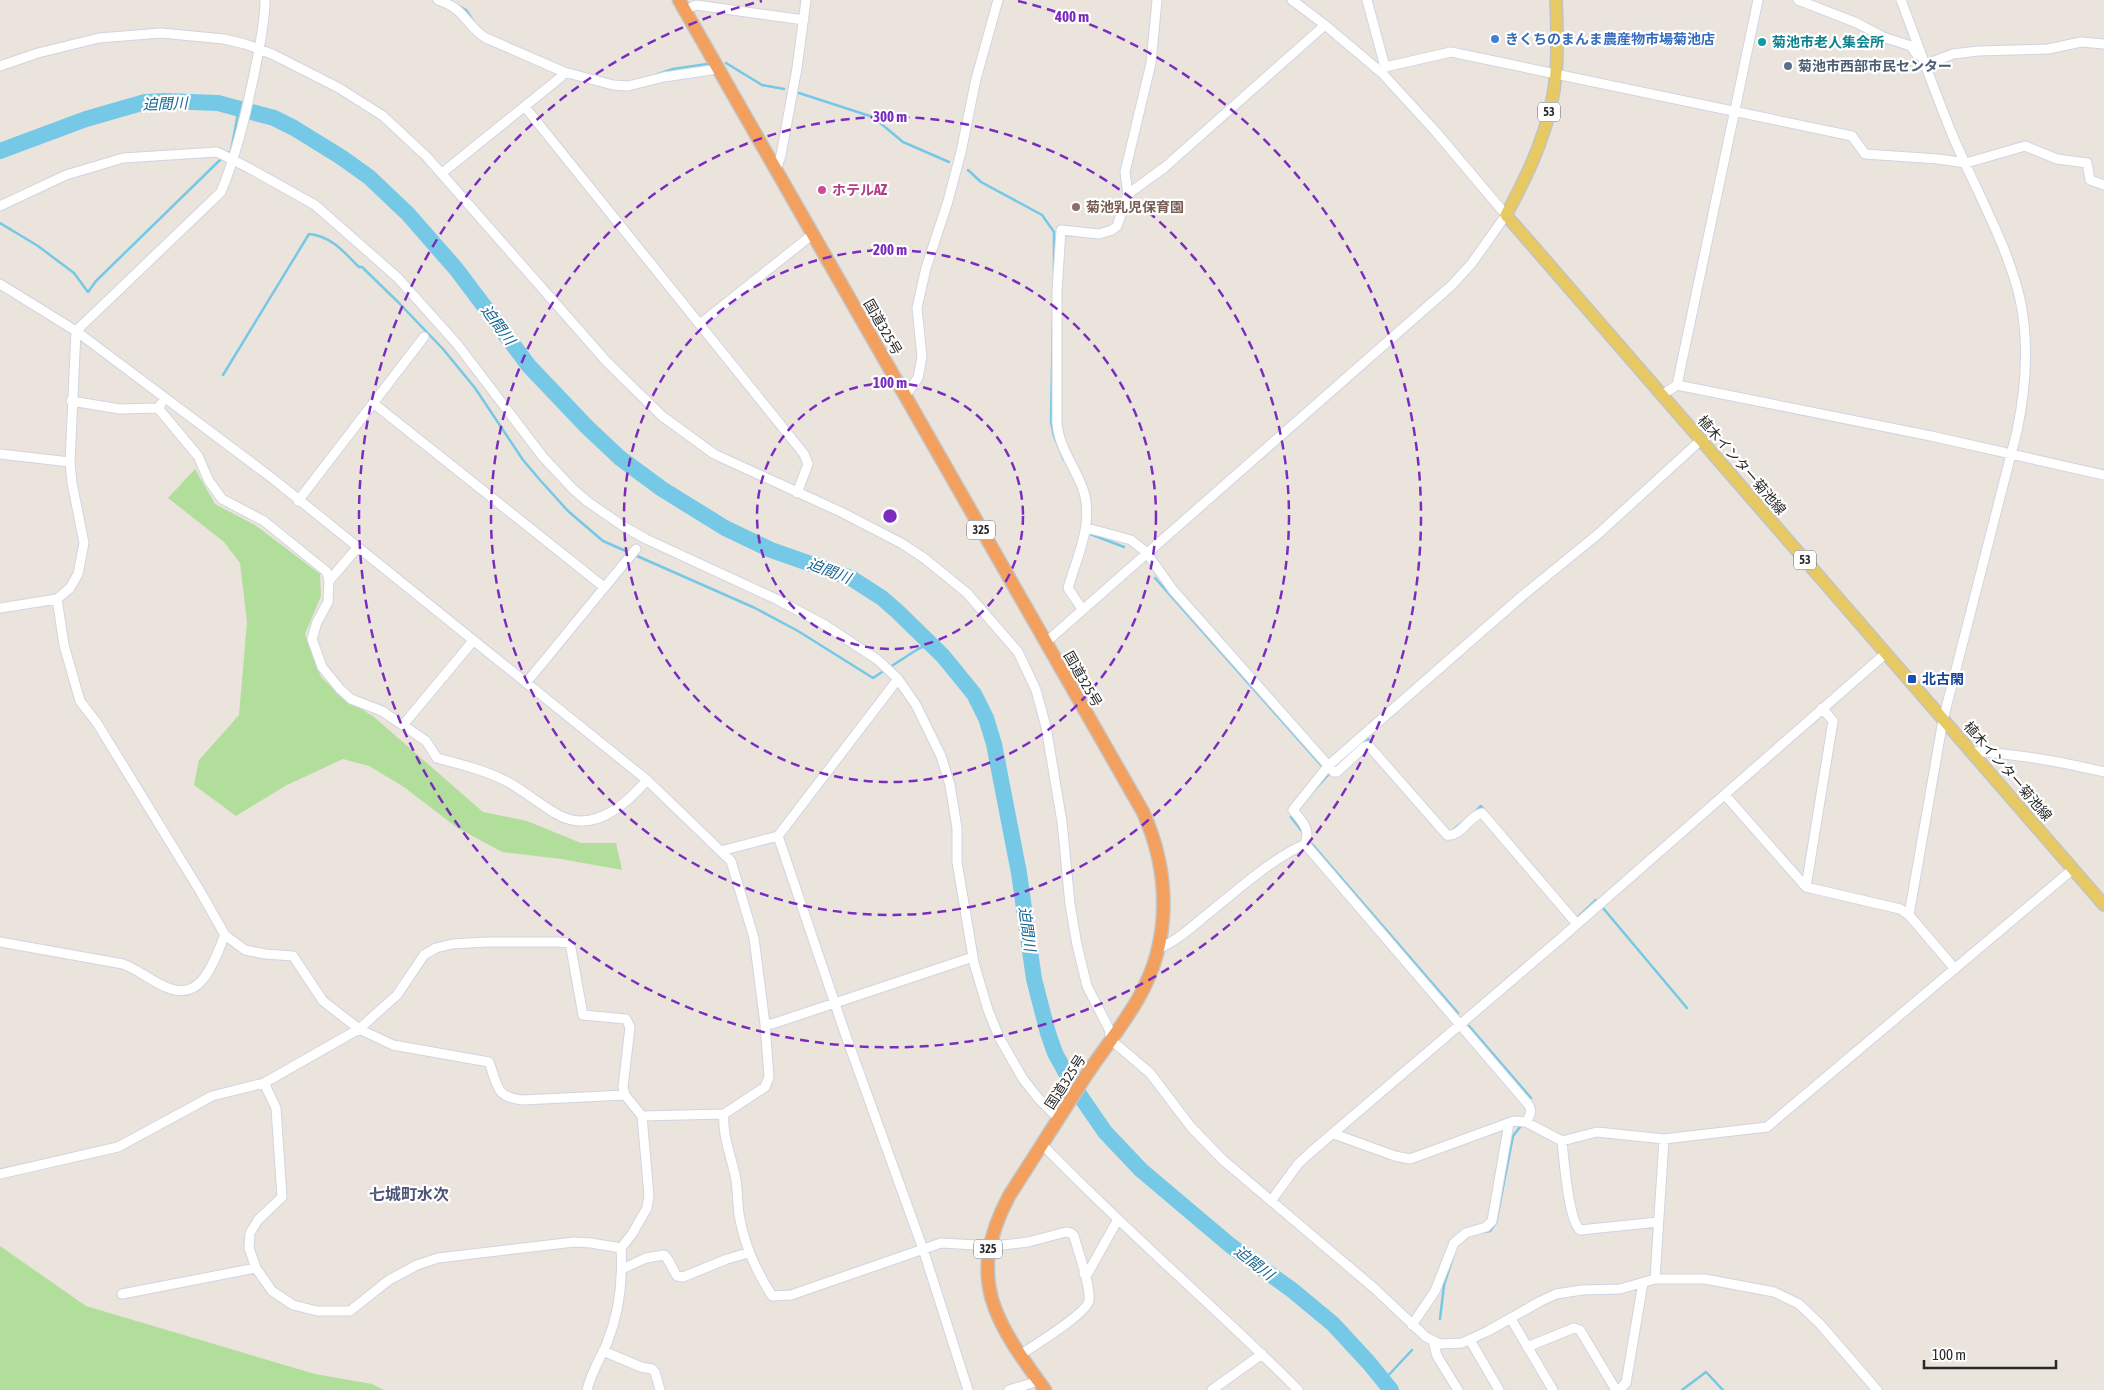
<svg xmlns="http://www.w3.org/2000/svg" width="2104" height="1390" viewBox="0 0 2104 1390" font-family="'Asap Condensed','Noto Sans JP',sans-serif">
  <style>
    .green { fill: #b2de9c }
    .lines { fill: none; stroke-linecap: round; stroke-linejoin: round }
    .stream { stroke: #75c8e6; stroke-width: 2.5 }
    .river { stroke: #75c8e6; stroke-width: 16 }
    .minor-casing { stroke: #d1d4e1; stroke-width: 11 }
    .major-casing { stroke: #c3c3c3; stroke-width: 14 }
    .highway-casing { stroke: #c3c3c3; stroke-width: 15 }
    .minor { stroke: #fff; stroke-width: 9 }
    .major { stroke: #e7c964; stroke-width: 11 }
    .highway { stroke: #f39f5e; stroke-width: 12 }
    .ring { fill: none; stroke: #7b2cbf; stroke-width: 2.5; stroke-dasharray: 9 6 }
    .shop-dot { fill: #3f7fe0; stroke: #fff; stroke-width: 2 }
    .culture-dot { fill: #0f9aa8; stroke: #fff; stroke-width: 2 }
    .service-dot { fill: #5c6f8a; stroke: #fff; stroke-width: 2 }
    .hotel-dot { fill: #d1479c; stroke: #fff; stroke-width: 2 }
    .education-dot { fill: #8d6e63; stroke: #fff; stroke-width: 2 }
    .transit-dot { fill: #1a4fb4; stroke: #fff; stroke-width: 2 }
    .labels { text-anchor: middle; stroke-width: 4.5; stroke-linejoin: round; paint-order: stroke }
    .shield { fill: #fff; stroke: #696969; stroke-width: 1 }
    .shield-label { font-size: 12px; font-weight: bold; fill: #292929 }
    .shop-label { font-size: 14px; font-weight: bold; fill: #366cbe; stroke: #fff; text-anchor: start }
    .culture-label { font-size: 14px; font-weight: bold; fill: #0d838f; stroke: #fff; text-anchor: start }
    .service-label { font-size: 14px; font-weight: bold; fill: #4e5e75; stroke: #fff; text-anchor: start }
    .hotel-label { font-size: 14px; font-weight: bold; fill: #b23c85; stroke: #fff; text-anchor: start }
    .education-label { font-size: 14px; font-weight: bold; fill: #785e54; stroke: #fff; text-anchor: start }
    .street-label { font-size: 14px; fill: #292929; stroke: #fff }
    .transit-label { font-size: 14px; font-weight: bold; fill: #164399; stroke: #fff; text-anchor: start }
    .water-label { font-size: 15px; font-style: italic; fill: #166691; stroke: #fff }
    .quarter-label { font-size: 16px; font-weight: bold; fill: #4d5477; stroke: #fff }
    .centre { fill: #7b2cbf; stroke: #fff; stroke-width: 2.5 }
    .ring-label { font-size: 15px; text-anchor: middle; font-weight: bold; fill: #7b2cbf; stroke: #fff; stroke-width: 4.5; stroke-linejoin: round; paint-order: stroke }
  </style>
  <rect width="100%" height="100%" fill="#ebe4dc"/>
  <path class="green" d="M195 469 215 504 255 525 320 574 321 596 305 634 321 677 341 696 374 717 483 812 527 821 581 843H616L622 870 561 859 502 852 456 827 404 787 369 766 343 759 285 786 236 816 194 785 199 760 239 715 247 622 240 563 224 542 168 498Z
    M0 1246 86 1306 315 1374 372 1384 384 1390H0Z"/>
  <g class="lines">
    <path class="stream" d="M455 4 466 10 474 22
      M726 63 762 85 784 89
      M658 74 673 69 707 64
      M799 93 873 117 903 142 949 162
      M227 154 231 151 239 108
      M968 170 981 182 1042 215 1054 232V270
      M0 223 38 246 74 273 88 292 96 281 222 158
      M1053 318 1051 422 1054 436 1064 460
      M223 375 309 234C331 236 344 252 359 267H362L398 302 443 349 475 388 523 460 540 480 568 511 603 541 755 608 798 631 873 678 885 670
      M1090 534 1124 547
      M1155 578 1321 765
      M890 667 918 649 931 643
      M1362 744 1368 739 1372 743
      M1310 795 1329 774
      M1475 812 1481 806 1484 810
      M1293 815 1291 817 1304 834
      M1454 829 1463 822
      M1312 844 1458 1013
      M1603 908 1687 1008
      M1575 917H1578L1596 900
      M1469 1026 1531 1098
      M1484 1232 1490 1231 1496 1223 1513 1136 1520 1127
      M1440 1319 1444 1285 1453 1257
      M1384 1380 1412 1350
      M1682 1390 1706 1372 1723 1390"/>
    <path class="river" d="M0 151 86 119 145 102 165 101 218 103 274 118 294 128 341 157 369 177 408 214 457 270 529 366 587 427 620 458 662 489 725 528 771 550 851 578 882 598 898 612 943 656 974 694 986 718 994 744 1019 873 1034 979 1048 1033 1055 1053 1072 1084 1105 1132 1141 1170 1231 1246 1292 1290 1333 1324 1369 1363 1391 1390"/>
    <g class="minor-casing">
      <path id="minor" d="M438 0C466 9 465 25 486 38L564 72 613 85 628 86 664 77 718 69
        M1367 0 1385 67 1383 71
        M1798 0 1857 23 1883 37 1911 46 1917 55
        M1901 0C1918 45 1934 90 1952 134 1974 187 2007 243 2020 299 2029 341 2026 388 2017 431L1943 720 1909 915
        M685 10 696 5 804 20
        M1924 65 1953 54 1978 51 2048 49 2081 42 2104 44
        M0 66 38 53 99 38 161 33 224 39 245 44 272 54 339 88 383 116 426 156 607 362 662 416 714 454 841 512 901 543 924 558 967 593 1018 652 1036 690 1046 727 1062 822 1070 904 1077 945 1087 986 1109 1029 1111 1040 1150 1073 1191 1127 1223 1160 1374 1288 1426 1337 1440 1344 1462 1343 1488 1331 1539 1302 1556 1294 1582 1290 1620 1289 1655 1279H1705L1774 1292 1799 1304 1820 1324 1877 1390
        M1385 67 1451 52 1852 136 1865 154 1938 159 1966 163 2025 146 2057 159 2087 163 2090 180 2104 185
        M525 107 804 454 808 464 797 493
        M776 170 781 155 797 68 806 0
        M442 173 561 77 564 72
        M1128 194 1165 167 1325 25
        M0 206 66 175 123 158 217 152 249 168 315 205 398 278 457 344 543 457 573 489 588 502 623 526 646 539 776 599 825 625 878 660 898 679 916 705 941 756 950 785 957 828V862L974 963 988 1010 999 1037 1023 1079 1038 1098 1059 1119
        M0 284 76 331 272 478 647 780 731 861 754 938 765 1024 769 1077 765 1087 724 1114 642 1116
        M700 324 813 234
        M1677 385 1931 436 2104 475
        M1662 395 1677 385 1758 0
        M905 396 918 378 922 357 917 308 926 268 948 201 961 152 976 79 998 0
        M71 401 120 409 158 408 161 404
        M373 403 604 587
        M158 408 198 456 209 481 222 499 264 521 327 572 329 581 328 602 317 622 312 639 322 667 340 689 351 699 382 711 426 741 437 758C460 764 484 770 506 781 523 790 538 803 555 813 590 835 624 807 647 780
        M0 454 70 462
        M298 501 424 337
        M1087 528 1131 540 1146 552 1173 590 1334 772H1337L1364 747 1369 746 1447 835C1461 837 1469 816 1482 813L1577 924
        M329 581 357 548
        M57 599 64 645 80 701 97 723 200 891 225 935 245 950 265 954 293 956 323 1001 359 1029 393 1045 489 1062C498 1086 495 1097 523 1100L625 1095
        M0 608 57 599 70 588 78 574 84 543 72 483 70 462 76 331 221 192C238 151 247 108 256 65 260 43 265 22 265 0
        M1082 609 1068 588C1078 554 1096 519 1081 484 1072 463 1059 446 1057 423V291L1061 230 1099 234 1112 230 1117 226 1128 194 1125 172 1151 63 1157 0
        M1045 643 1452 285 1472 263 1506 215 1436 132 1382 73 1325 25 1292 0
        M526 683 636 549
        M403 725 473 641
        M1971 751C2016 754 2060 761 2104 772
        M1725 795 1806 887 1900 909 1909 915 1955 969
        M778 836 846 1036 923 1249 968 1390
        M1305 844 1528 1104C1533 1111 1530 1115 1526 1122
        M721 851 778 836 898 679
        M1806 887 1833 721 1822 708
        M0 942 123 964C140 970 154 984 171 989 204 1000 215 957 225 935
        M1158 949C1176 941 1190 929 1205 916 1237 891 1268 861 1305 844 1311 828 1302 822 1293 810L1328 766 1521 597 1597 535 1701 440
        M765 1024H772L973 957
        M264 1083 276 1108 282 1197 258 1220 250 1233 249 1248 256 1268 272 1291 293 1305 317 1311H350L389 1280 417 1265 438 1258 574 1242 591 1243 621 1248
        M724 1114C722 1134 731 1156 735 1175 738 1188 737 1201 739 1214 744 1245 756 1270 772 1296L791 1295 941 1243 994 1246 1028 1242 1066 1232 1071 1233 1074 1236C1078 1251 1091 1287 1089 1300 1088 1313 1033 1346 1020 1355
        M1334 1134 1395 1156 1410 1159 1514 1121 1526 1122 1562 1141 1597 1132 1664 1139 1767 1127 2073 869
        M1562 1141C1564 1159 1568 1219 1580 1230L1658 1222
        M1042 1144C1124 1230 1215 1306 1298 1390
        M0 1174 118 1147 212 1096 264 1083 359 1029 397 995 424 955 436 948 452 944 487 942H557L570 943 583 1015 626 1019 630 1027 623 1087 625 1095 642 1116 649 1196 647 1208 632 1234 621 1248C623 1280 619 1313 607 1343 600 1359 591 1373 587 1390
        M1271 1201 1298 1164 1311 1152 1560 939 1885 654
        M622 1269 646 1258 664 1255C670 1260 672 1269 677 1276L683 1277 727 1259 748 1253
        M1084 1274 1088 1273 1117 1221
        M1655 1279 1664 1139
        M122 1294 256 1268
        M1511 1319 1553 1390
        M1412 1325 1435 1291 1454 1243 1466 1233 1486 1227 1492 1221 1509 1123
        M1470 1340 1499 1390
        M1433 1341 1437 1356 1458 1390
        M1527 1347 1574 1328 1580 1330 1616 1390
        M603 1351 641 1367 652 1369 655 1372 660 1390
        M1009 1390 1039 1381
        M1212 1390 1262 1354
        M1619 1390 1626 1383 1643 1283"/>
    </g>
    <g class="major-casing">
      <path id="major" d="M1556 0C1557 24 1558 48 1556 73 1552 124 1530 171 1506 215L2104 905"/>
    </g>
    <g class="highway-casing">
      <path id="highway" d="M679 0 1143 812C1170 872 1172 940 1138 999 1123 1025 1104 1049 1087 1074 1061 1115 1035 1155 1009 1196 965 1280 995 1321 1045 1390"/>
    </g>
    <use href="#minor" class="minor"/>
    <use href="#major" class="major"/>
    <use href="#highway" class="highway"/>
  </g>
  <g class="ring">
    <circle cx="890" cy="516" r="133"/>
    <circle cx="890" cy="516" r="266"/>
    <circle cx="890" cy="516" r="399"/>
    <path d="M1018 1A531 531 0 1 1 762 1"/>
  </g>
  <circle class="shop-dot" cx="1495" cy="39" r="5"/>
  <circle class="culture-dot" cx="1762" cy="42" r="5"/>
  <circle class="service-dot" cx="1788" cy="66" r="5"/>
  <circle class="hotel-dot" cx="822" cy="190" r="5"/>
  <circle class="education-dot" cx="1076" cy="207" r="5"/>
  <rect class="transit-dot" x="1907" y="674" width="10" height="10" rx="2.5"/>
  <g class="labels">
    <g class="shield">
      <rect x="1538" y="102.5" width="22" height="19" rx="4"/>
      <rect x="967" y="520.5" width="28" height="19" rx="4"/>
      <rect x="1794" y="550.5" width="22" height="19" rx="4"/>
      <rect x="974" y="1239.5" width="28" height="19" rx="4"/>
    </g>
    <g class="shield-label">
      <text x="1549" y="116">53</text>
      <text x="981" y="534">325</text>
      <text x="1805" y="564">53</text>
      <text x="988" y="1253">325</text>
    </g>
    <g class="shop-label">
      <text x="1505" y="44">きくちのまんま農産物市場菊池店</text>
    </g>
    <g class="culture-label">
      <text x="1772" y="47">菊池市老人集会所</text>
    </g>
    <g class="service-label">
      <text x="1798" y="71">菊池市西部市民センター</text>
    </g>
    <g class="hotel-label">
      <text x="832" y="195">ホテルAZ</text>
    </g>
    <g class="education-label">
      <text x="1086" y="212">菊池乳児保育園</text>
    </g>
    <g class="street-label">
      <text transform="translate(883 327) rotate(60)" y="5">国道325号</text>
      <text transform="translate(1742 465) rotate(49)" y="5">植木インター菊池線</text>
      <text transform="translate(1083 679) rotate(60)" y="5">国道325号</text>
      <text transform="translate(2008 771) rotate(49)" y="5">植木インター菊池線</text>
      <text transform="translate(1065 1082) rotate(-57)" y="5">国道325号</text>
    </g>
    <g class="transit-label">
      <text x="1922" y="684">北古閑</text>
    </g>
    <g class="water-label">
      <text transform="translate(165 104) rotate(-2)" y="5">迫間川</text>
      <text transform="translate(498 325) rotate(53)" y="5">迫間川</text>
      <text transform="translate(829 571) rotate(21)" y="5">迫間川</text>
      <text transform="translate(1027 929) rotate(82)" y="5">迫間川</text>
      <text transform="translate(1254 1263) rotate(38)" y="5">迫間川</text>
    </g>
    <g class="quarter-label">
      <text x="409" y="1200">七城町水次</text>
    </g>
  </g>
  <circle cx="890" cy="516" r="8" class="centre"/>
  <g class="ring-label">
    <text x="1072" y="22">400 m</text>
    <text x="890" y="122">300 m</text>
    <text x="890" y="255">200 m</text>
    <text x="890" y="388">100 m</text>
  </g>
  <path d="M1924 1360v8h132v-8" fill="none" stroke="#292929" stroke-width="2.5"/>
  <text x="1932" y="1360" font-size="15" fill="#292929" stroke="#ffffff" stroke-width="4" paint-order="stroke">100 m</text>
</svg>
